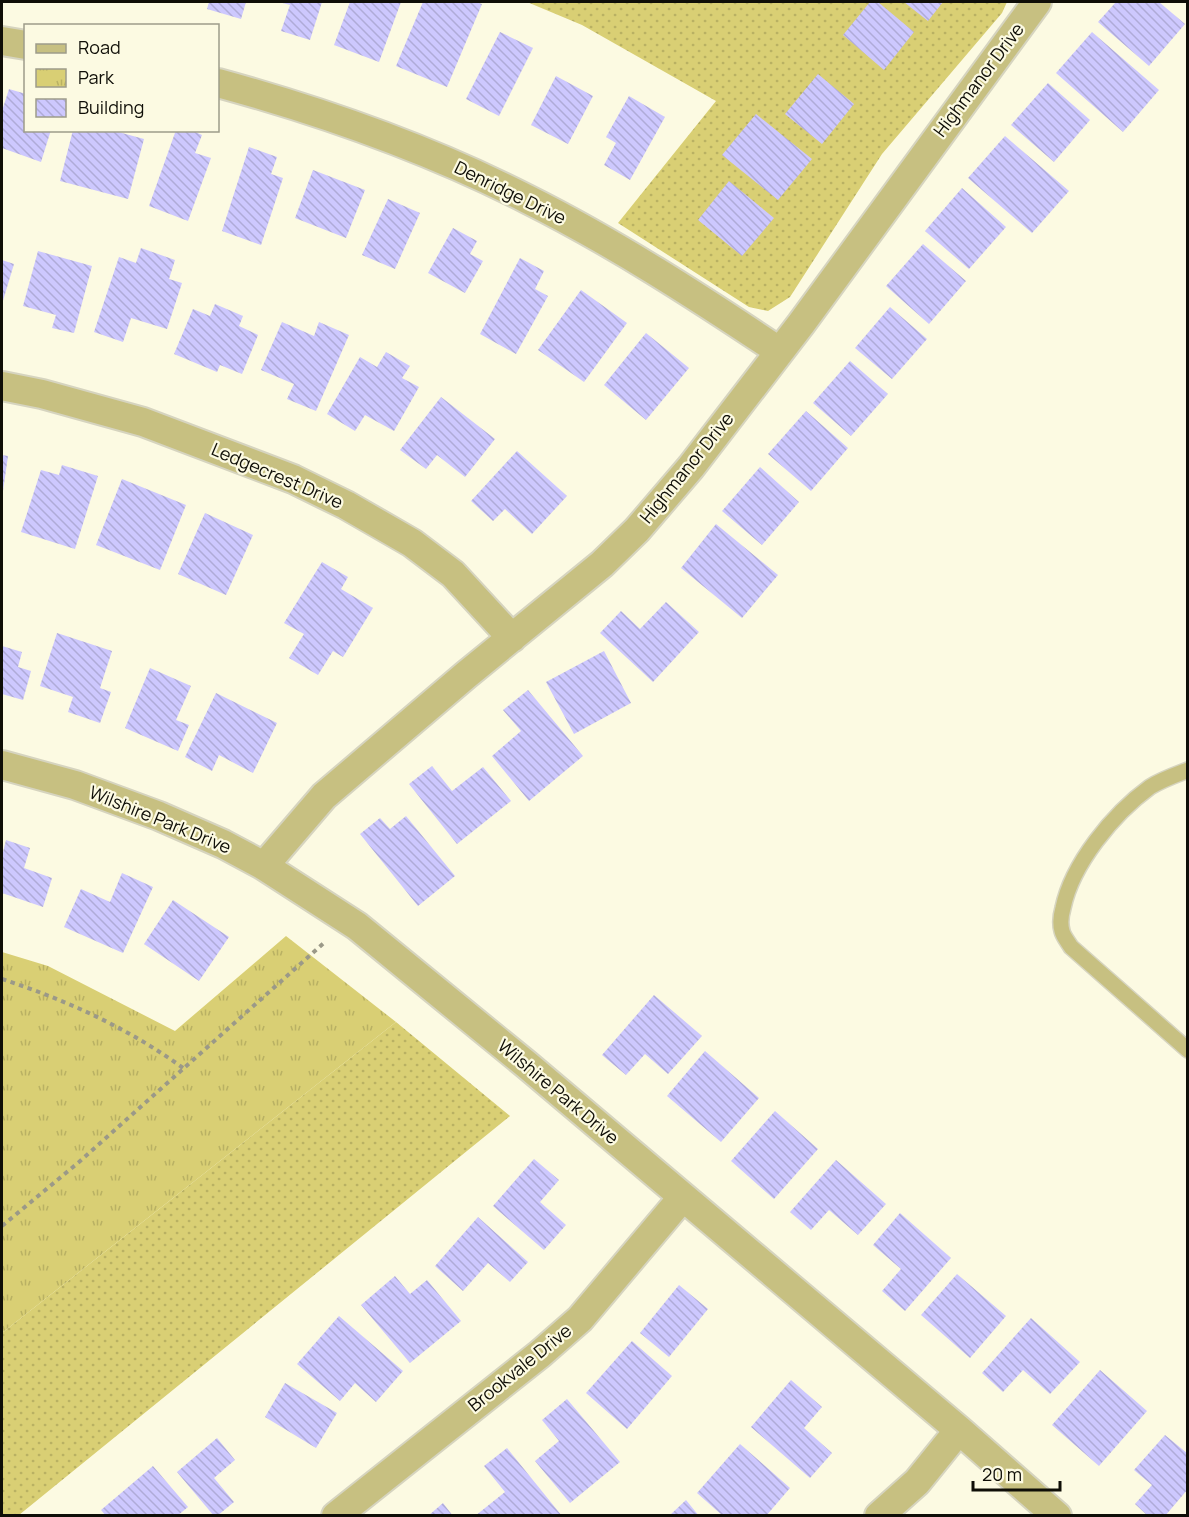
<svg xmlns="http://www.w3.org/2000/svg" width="1189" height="1517" viewBox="0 0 1189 1517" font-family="Manrope,sans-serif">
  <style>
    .grass { fill: url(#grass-dots) }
    .park { fill: url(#park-tufts) }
    .building { fill: url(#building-back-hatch) }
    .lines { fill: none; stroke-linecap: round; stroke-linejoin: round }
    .service-casing { stroke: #d6d4bf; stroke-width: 18 }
    .minor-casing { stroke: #d6d4bf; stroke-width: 32 }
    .path { stroke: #9b9988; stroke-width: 4; stroke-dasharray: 4.5 4.5; stroke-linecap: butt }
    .service { stroke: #c7c081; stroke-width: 15 }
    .minor { stroke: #c7c081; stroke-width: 28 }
    .labels { text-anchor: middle; stroke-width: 4.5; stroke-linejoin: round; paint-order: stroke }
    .street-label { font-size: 18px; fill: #0f0e07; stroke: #fcfae2 }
  </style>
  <defs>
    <pattern id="grass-dots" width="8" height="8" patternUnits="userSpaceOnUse" patternTransform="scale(1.5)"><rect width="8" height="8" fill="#d9cf74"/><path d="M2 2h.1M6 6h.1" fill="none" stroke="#b9b163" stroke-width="1.8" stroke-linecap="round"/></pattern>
    <pattern id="park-tufts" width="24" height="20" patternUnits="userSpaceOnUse" patternTransform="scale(1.5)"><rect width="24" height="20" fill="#d9cf74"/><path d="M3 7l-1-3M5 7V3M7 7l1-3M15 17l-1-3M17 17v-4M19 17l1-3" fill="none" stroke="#b9b163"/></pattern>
    <pattern id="building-back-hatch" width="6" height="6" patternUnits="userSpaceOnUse" patternTransform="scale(1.5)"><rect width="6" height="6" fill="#cdc8fe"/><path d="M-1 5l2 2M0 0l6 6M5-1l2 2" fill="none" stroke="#afabd8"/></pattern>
  </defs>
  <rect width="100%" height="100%" fill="#fcfae2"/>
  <path class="grass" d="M527 2H1007L1002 13 882 154 790 297 768 311 749 307 618 223 716 101 582 25Z
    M396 1022 510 1116 19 1515 2 1516V1333Z"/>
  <path class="park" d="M286 936 396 1022 2 1333V952L48 966 175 1031Z"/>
  <path class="building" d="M209 2H246L241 19 207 9Z
    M279 2H322L310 40 281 31 290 5Z
    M350 2H401L379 62 334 45Z
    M423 2H475L482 4 447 87 396 66Z
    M870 2H878L914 32 884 70 843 35Z
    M904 2H943L928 21Z
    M1116 2H1159L1185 24 1149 66 1098 22Z
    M500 32 533 48 499 116 466 99Z
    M1092 32 1159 90 1123 132 1056 73Z
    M818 74 854 104 822 144 785 114Z
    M556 76 593 96 568 144 531 125Z
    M1048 83 1090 120 1054 162 1011 125Z
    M9 89 26 94V130H51L41 162 2 148V111Z
    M629 96 665 117 630 180 604 165 616 143 606 137Z
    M756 114 812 159 778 200 722 155Z
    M73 130H111L144 139 128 199 60 181Z
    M176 130H191L202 135 195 153 211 158 188 221 149 206Z
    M1005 136 1069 191 1032 233 968 178Z
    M249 147 277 157 271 174 283 178 261 245 222 231Z
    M313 170 365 190 346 238 295 218Z
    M729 181 774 218 742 256 698 220Z
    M962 188 1006 227 969 269 925 231Z
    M388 199 420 213 395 269 362 255Z
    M453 228 477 241 470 254 483 261 465 293 428 273Z
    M923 244 966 281 929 324 886 286Z
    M141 248 175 260 169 279 182 283 167 329 131 318 123 342 94 332 119 257 136 263Z
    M38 251 92 266 74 333 52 328 56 315 23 306Z
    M520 258 544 271 535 289 548 296 516 354 480 334Z
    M2 260 14 264 2 304Z
    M581 290 627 323 584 382 538 350Z
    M215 304 243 316 239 326 258 335 242 374 220 365 217 372 174 354 193 309 210 316Z
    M890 307 927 339 892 379 855 348Z
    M282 322 314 336 319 322 349 335 316 411 287 399 294 384 261 370Z
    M646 333 689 368 646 420 604 385Z
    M386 352 410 366 402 378 419 387 394 431 365 415 355 431 327 414 360 357 377 367Z
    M850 361 888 394 851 436 813 403Z
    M441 397 495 439 465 477 437 455 426 469 400 450Z
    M806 411 848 448 811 491 768 454Z
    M517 451 567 496 532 534 505 509 493 521 471 501Z
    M2 455 8 456 3 491H2Z
    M62 465 98 476 75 549 21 532 41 470 59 475Z
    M760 467 799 502 762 545 722 511Z
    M122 479 186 505 160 570 96 545Z
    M205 513 253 535 226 595 178 574Z
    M716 524 778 575 742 618 681 568Z
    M322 562 348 577 341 589 373 608 343 657 333 651 318 675 289 658 304 634 284 623Z
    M666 602 699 632 653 682 600 633 621 611 640 629Z
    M57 633 112 651 100 688 111 692 100 723 68 712 73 697 40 686Z
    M2 646 22 652 18 667 31 671 23 700 2 694Z
    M604 651 631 703 574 734 546 682Z
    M150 668 191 686 176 720 189 725 178 751 125 728Z
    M528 690 583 756 529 801 492 756 521 731 503 710Z
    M216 693 277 723 253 773 219 755 212 771 185 757Z
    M432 766 452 791 483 767 511 801 457 844 409 784Z
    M406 816 455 876 418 906 360 834 380 818 390 829Z
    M6 840 30 848 24 868 52 878 43 907 2 893V856Z
    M122 873 153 887 123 953 64 927 81 889 110 902Z
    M173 900 229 937 199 981 144 944Z
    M654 995 702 1036 668 1074 645 1054 626 1075 602 1055Z
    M705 1051 759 1098 721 1142 667 1096Z
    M775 1111 818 1149 774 1199 731 1161Z
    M534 1159 559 1180 540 1202 566 1225 544 1250 493 1206Z
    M836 1160 886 1204 858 1235 829 1210 811 1230 790 1212Z
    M900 1213 951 1258 905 1311 882 1291 901 1269 873 1245Z
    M478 1217 528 1262 510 1282 488 1263 463 1291 435 1266Z
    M957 1274 1006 1316 970 1358 921 1315Z
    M395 1276 410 1294 427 1280 461 1321 410 1363 361 1305Z
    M679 1285 708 1309 669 1357 640 1333Z
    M339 1316 403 1371 376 1402 355 1383 340 1401 297 1364Z
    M1031 1318 1080 1362 1050 1394 1023 1370 1003 1392 982 1373Z
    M632 1341 672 1376 627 1429 586 1393Z
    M1100 1370 1147 1411 1099 1466 1052 1425Z
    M791 1380 822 1407 804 1428 832 1453 810 1478 751 1427Z
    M285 1383 337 1413 316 1448 265 1417Z
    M567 1399 620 1462 570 1503 535 1461 559 1441 542 1420Z
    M1165 1435 1188 1454V1489L1165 1516H1148L1135 1504 1152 1485 1134 1470Z
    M217 1438 235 1460 214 1478 234 1502 217 1516H214L177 1472Z
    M740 1444 790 1488 766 1516H723L697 1493Z
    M507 1448 562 1516H475L505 1492 484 1466Z
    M153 1466 188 1507 177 1516H106L101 1510Z
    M686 1500 699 1516H669Z
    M443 1503 453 1516H428Z"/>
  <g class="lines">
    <g class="service-casing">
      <path id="service" d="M1188 770C1175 775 1161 780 1150 787 1113 814 1072 864 1063 908 1061 915 1060 924 1062 931 1063 936 1068 942 1071 947L1188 1050"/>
    </g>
    <g class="minor-casing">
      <path id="minor" d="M2 41 26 45
        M218 83C324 112 429 149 527 199 615 243 698 297 779 351
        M2 386 42 394 143 422 293 479 346 505 412 543 453 574 512 638
        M2 765 75 785 159 816 223 844 264 866 357 926 527 1065 959 1430 1057 1516
        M264 866 324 796 466 675 602 564 637 530 691 467 801 324 1037 2
        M336 1516 540 1354 580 1319 682 1198
        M879 1516 917 1482 959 1430"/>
    </g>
    <path class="path" d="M2 979C66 1000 128 1028 183 1068
      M2 1226 79 1162 326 941"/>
    <use href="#service" class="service"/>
    <use href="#minor" class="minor"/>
  </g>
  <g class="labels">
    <g class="street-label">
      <text transform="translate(979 80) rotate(-53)" y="6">Highmanor Drive</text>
      <text transform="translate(510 193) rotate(26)" y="6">Denridge Drive</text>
      <text transform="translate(687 468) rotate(-51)" y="6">Highmanor Drive</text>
      <text transform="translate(277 476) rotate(23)" y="6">Ledgecrest Drive</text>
      <text transform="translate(160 820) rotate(22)" y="6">Wilshire Park Drive</text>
      <text transform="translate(558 1092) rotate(40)" y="6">Wilshire Park Drive</text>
      <text transform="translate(520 1368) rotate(-39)" y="6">Brookvale Drive</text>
    </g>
  </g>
  <rect width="1189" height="1517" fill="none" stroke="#0f0e07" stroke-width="6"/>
  <rect x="24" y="24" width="195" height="108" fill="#fcfae2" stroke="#9d9c8a" stroke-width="1.5"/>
  <rect x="36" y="44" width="30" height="9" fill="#c7c081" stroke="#9d9c8a" stroke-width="1.5"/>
  <text x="78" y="54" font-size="18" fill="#0f0e07">Road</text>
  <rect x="36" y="69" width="30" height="18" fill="url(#park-tufts)" stroke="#9d9c8a" stroke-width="1.5"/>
  <text x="78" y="84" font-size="18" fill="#0f0e07">Park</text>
  <rect x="36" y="99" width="30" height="18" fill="url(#building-back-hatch)" stroke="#9d9c8a" stroke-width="1.5"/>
  <text x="78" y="114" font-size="18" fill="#0f0e07">Building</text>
  <path d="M973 1481v9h87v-9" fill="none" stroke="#0f0e07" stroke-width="3"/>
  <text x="982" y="1481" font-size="18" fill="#0f0e07" stroke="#fcfae2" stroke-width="4.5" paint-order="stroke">20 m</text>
</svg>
